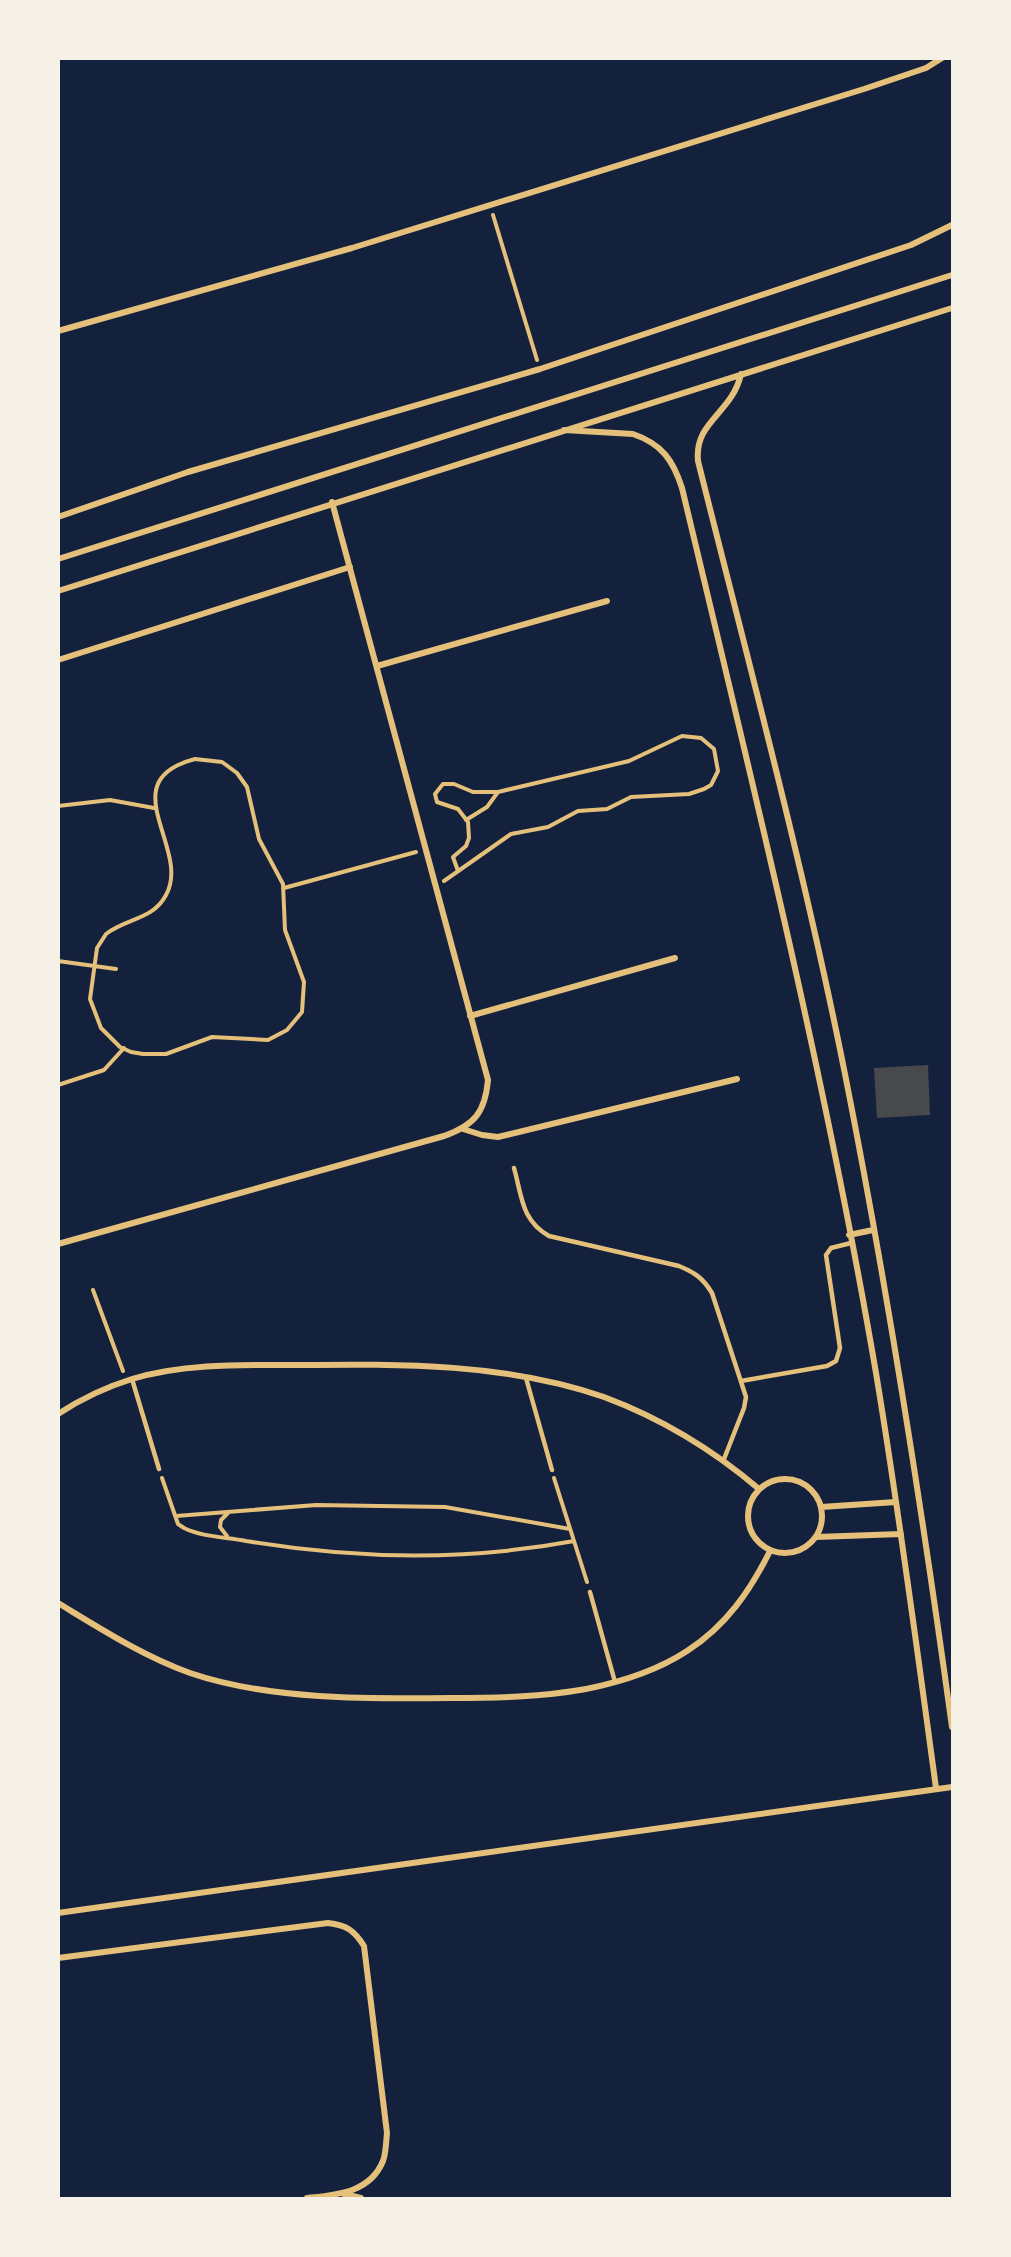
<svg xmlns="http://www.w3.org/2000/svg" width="1011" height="2257" viewBox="0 0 1011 2257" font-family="Figtree,sans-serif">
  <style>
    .building { fill: #48494c }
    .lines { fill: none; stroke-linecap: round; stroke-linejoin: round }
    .path { stroke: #e5c07b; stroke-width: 4 }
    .service { stroke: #e5c07b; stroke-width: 4.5 }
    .minor { stroke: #e5c07b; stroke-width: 6 }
  </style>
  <rect width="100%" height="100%" fill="#14213d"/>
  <path class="building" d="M928 1065 930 1115 877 1118 874 1068Z"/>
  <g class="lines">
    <path class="path" d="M493 215 537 360
      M195 759 222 762 237 773 247 787 259 839 283 884 285 930 304 982 302 1012 287 1030 268 1040 212 1037 166 1054H143L131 1052 120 1047 101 1028 90 999 97 948 106 934C126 918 153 920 166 895 192 849 110 781 195 759Z
      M58 806 110 800 154 808
      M466 820 487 807 498 792
      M444 881 511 834 548 827 578 811 607 809 631 797 689 794 704 789 711 785 718 771 714 749 701 738 682 736 629 761 498 792H473L454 784H443L435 794 437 802 458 809 468 822 469 838 466 846 453 857 458 871
      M284 888 416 852
      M58 961 116 969
      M58 1085 104 1070 124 1048
      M93 1290 123 1371
      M162 1478 178 1524 184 1528C202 1537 226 1537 246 1541 354 1559 467 1561 574 1541
      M554 1478 587 1582
      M176 1516 316 1505 445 1507 570 1529
      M227 1536 220 1527 221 1520 229 1512"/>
    <path class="service" d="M514 1168C522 1196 521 1220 549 1236L679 1266C694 1272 703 1278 712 1293L746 1397 744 1408 724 1459
      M526 1378 552 1470
      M132 1379 159 1469
      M741 1381 827 1366 836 1361 840 1348 826 1255 831 1248 851 1243
      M590 1592 615 1682"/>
    <path class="minor" d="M58 331 352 248 864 89 926 68 942 58
      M741 374C732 414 694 421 698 461 749 665 804 868 845 1074 888 1291 922 1509 952 1727
      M564 430 633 434C662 444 673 460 682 488 752 781 825 1075 876 1373 899 1511 917 1649 936 1788
      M58 517 188 472 540 369 911 245 952 225
      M58 559 952 275
      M58 591 952 308
      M58 660 350 567
      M377 666 607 601
      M470 1016 675 958
      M463 1129 482 1135 498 1137 737 1079
      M849 1235 873 1230
      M58 1244 444 1136C475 1125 485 1112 488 1080L332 502
      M58 1414C81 1399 106 1387 132 1379 185 1363 244 1365 299 1365 401 1364 507 1363 604 1397 663 1419 712 1449 759 1489
      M748 1516a37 37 0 1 1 74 0a37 37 0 1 1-74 0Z
      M821 1507 896 1502
      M816 1537 901 1534
      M58 1603C101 1629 143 1656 190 1673 269 1700 368 1699 451 1698 496 1698 542 1697 586 1689 621 1682 658 1670 687 1651 726 1626 750 1591 770 1551
      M58 1913 952 1787
      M58 1958 328 1923C346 1925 354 1930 364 1946L387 2133C386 2142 386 2153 383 2161 370 2193 336 2195 307 2198
      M344 2194 361 2198"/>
  </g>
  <rect width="1011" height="2257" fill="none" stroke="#f6f1e7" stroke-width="120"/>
</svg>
